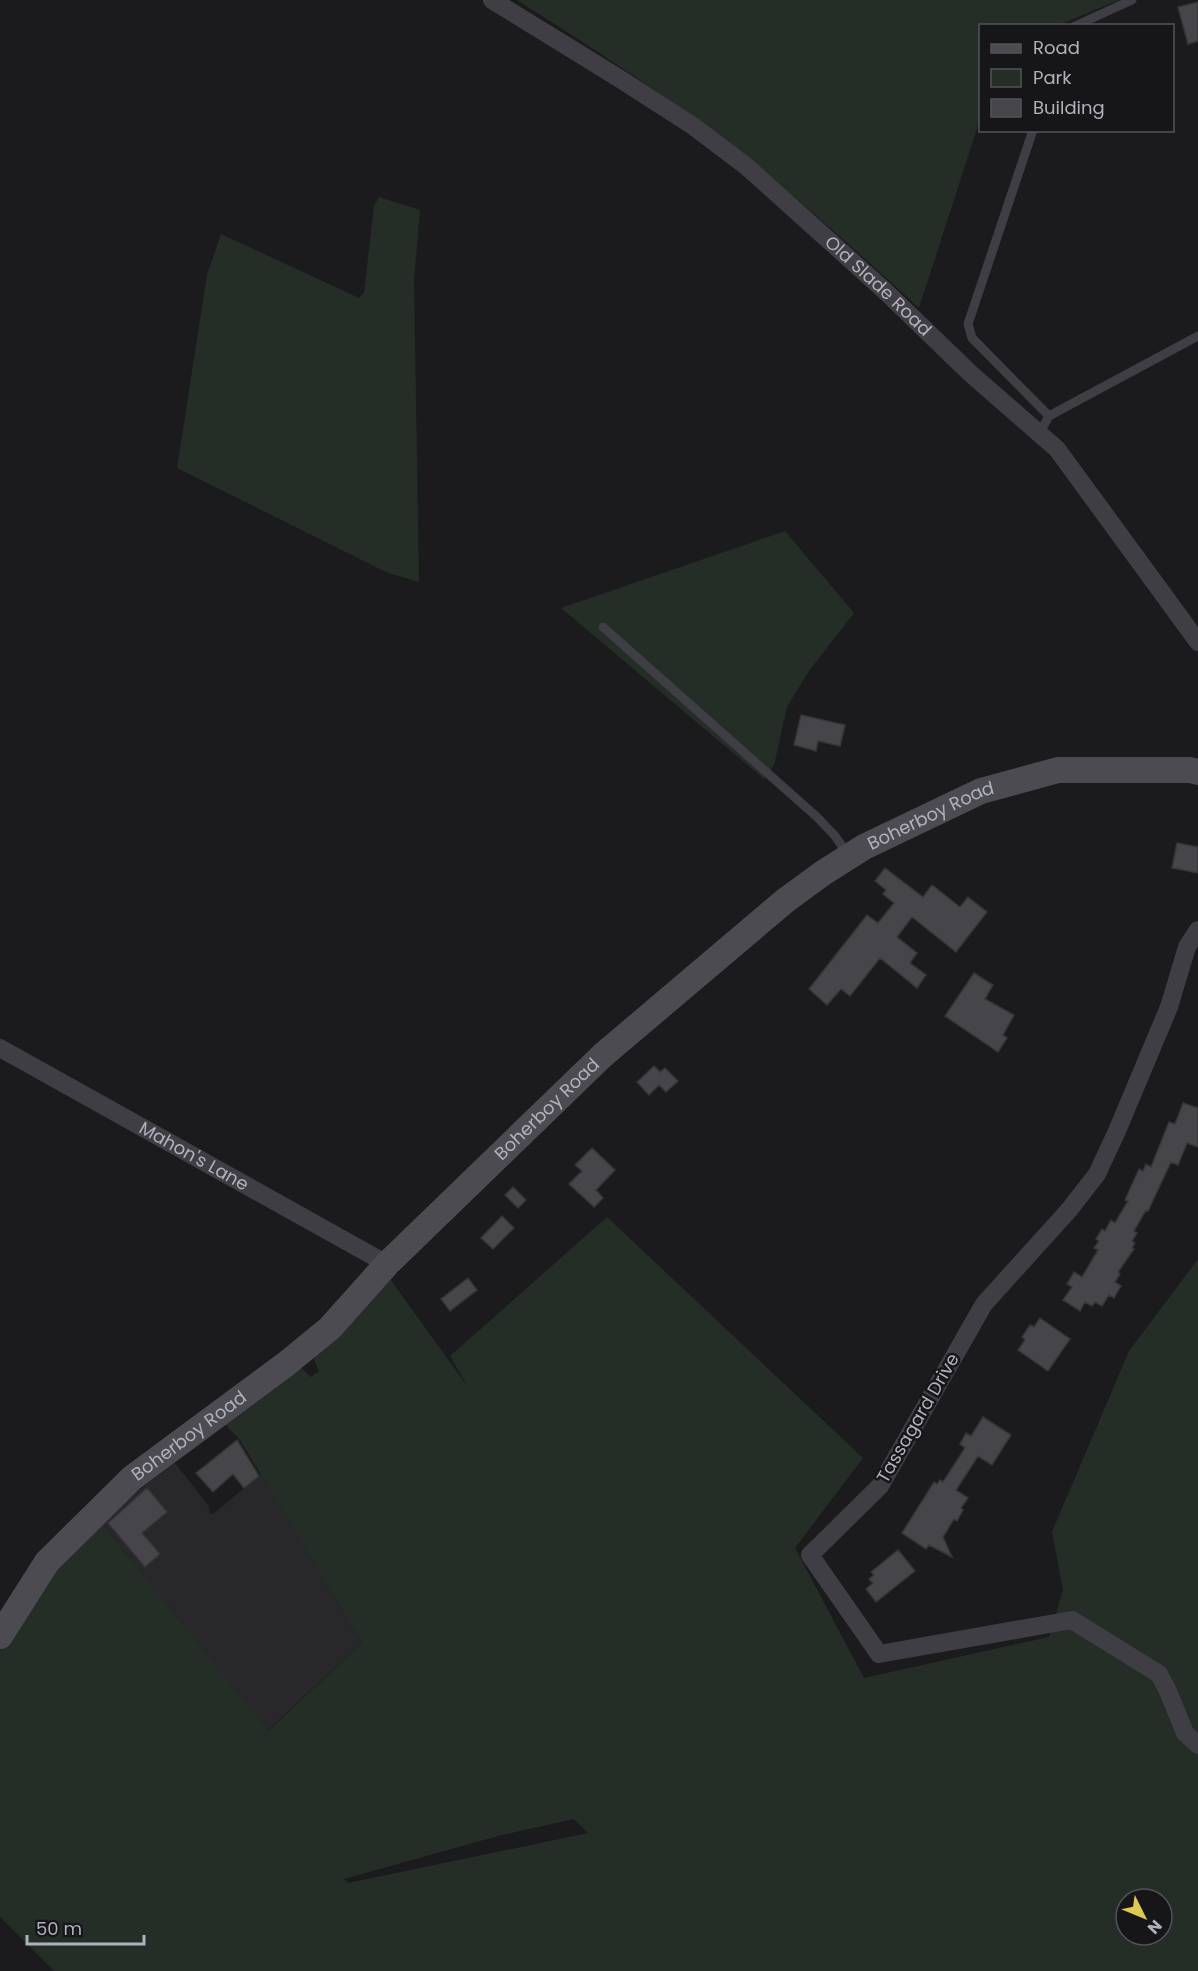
<svg xmlns="http://www.w3.org/2000/svg" width="1198" height="1971" viewBox="0 0 1198 1971" font-family="Poppins,sans-serif">
  <style>
    .built { fill: #28272a }
    .green { fill: #252d27; fill-rule: evenodd }
    .building { fill: #46464a; stroke: #363539; stroke-width: 1.5 }
    .lines { fill: none; stroke-linecap: round; stroke-linejoin: round }
    .lane { stroke: #3f3e44; stroke-width: 9 }
    .street { stroke: #3f3e44; stroke-width: 18 }
    .secondary { stroke: #4b4b51; stroke-width: 26 }
    .labels { text-anchor: middle; stroke-width: 5; stroke-linejoin: round; paint-order: stroke }
    .street-label { font-size: 18px; fill: #afb1bb; stroke: #161618 }
  </style>
  <rect width="100%" height="100%" fill="#1b1b1d"/>
  <path class="built" d="M175 1463 208 1505 210 1513 213 1514 261 1474 362 1643 267 1731 101 1522 150 1481Z"/>
  <path class="green" d="M517 0H1119L1059 25 980 26V119L919 308C857 251 795 195 729 144 661 92 589 46 517 0Z
    M379 197 420 210 414 280 419 582 388 573 177 468 207 275 221 234 359 298 364 293 374 206Z
    M785 531 854 613 809 671 787 707 774 765 764 779 561 608Z
    M607 1217 863 1458 795 1548 864 1678 1049 1637 1063 1590 1052 1532 1129 1351 1198 1259V1971H54L0 1917V1651L54 1572 101 1522 268 1731 362 1643 240 1440 225 1424 300 1367 311 1377 319 1371 313 1357 390 1279 468 1387 450 1356ZM574 1819 588 1833 348 1883 344 1879 498 1836ZM1126 1899H1162V1935H1126Z"/>
  <path class="building" d="M1198 2V41L1188 44 1178 7Z
    M801 715 845 725 840 746 818 741 816 751 794 745Z
    M1177 843 1198 847V873L1172 868Z
    M885 868 923 897 932 885 960 907 968 897 987 912 956 952 912 917 897 937 917 953 910 963 926 975 917 988 880 958 850 996 841 989 827 1005 809 989 867 915 878 923 894 903 883 894 886 890 875 881Z
    M974 973 993 985 985 999 1014 1015 1003 1035 1007 1038 998 1052 945 1016Z
    M654 1066 660 1072 665 1068 678 1081 666 1092 659 1085 649 1095 637 1082Z
    M1183 1103 1198 1108V1147L1187 1143 1178 1165 1171 1162 1148 1211 1146 1210 1134 1231 1137 1233 1132 1241 1135 1243 1132 1248 1134 1249 1118 1272 1120 1274 1115 1282 1121 1286 1114 1298 1109 1295 1102 1306 1095 1302 1092 1306 1085 1302 1080 1311 1063 1300 1072 1287 1067 1284 1074 1272 1082 1277 1098 1250 1094 1248 1099 1241 1096 1239 1102 1229 1105 1231 1111 1220 1115 1223 1128 1201 1125 1200 1139 1169 1143 1171 1146 1164 1151 1167 1169 1122 1175 1124Z
    M592 1148 615 1170 596 1190 603 1198 594 1207 569 1184 582 1171 575 1165Z
    M513 1187 526 1200 518 1208 505 1195Z
    M502 1216 514 1228 493 1249 481 1238Z
    M468 1278 477 1290 450 1311 441 1299Z
    M1040 1318 1070 1339 1048 1371 1018 1350 1025 1340 1022 1337 1030 1325 1034 1327Z
    M983 1417 1011 1435 992 1465 978 1456 956 1490 968 1498 961 1508 963 1510 957 1521 954 1519 943 1537 952 1557 929 1545 926 1549 902 1533 934 1482 937 1484 940 1480 943 1482 965 1448 960 1444 966 1433 971 1436Z
    M237 1440 259 1476 244 1488 233 1474 213 1492 196 1473Z
    M147 1488 167 1512 142 1533 160 1554 145 1567 108 1523Z
    M898 1550 915 1571 876 1602 866 1589 873 1583 869 1579 874 1575 871 1572Z"/>
  <g class="lines">
    <path class="lane" d="M1075 26 1132 0
      M1033 130 968 324 972 338 1049 416
      M1039 434 1049 416 1198 336
      M603 627 817 817 835 836 849 856"/>
    <g class="street">
      <path id="s1" d="M492 0 617 77 693 126 746 166 884 290 971 374 1057 449 1198 642"/>
      <path d="M1198 930 1187 947 1169 1007 1117 1131 1097 1174 1069 1210 984 1304 880 1486 810 1555 879 1654 1072 1620 1159 1674 1168 1691 1185 1733 1198 1745"/>
      <path id="s2" d="M0 1048 387 1264"/>
    </g>
    <path class="secondary" id="s3" d="M0 1636 47 1562 132 1478 286 1364 330 1328 387 1264 603 1055 786 900 823 873 864 847 981 791 1058 770H1190L1198 772"/>
  </g>
  <g class="labels">
    <g class="street-label">
      <text dy="6" stroke="none"><textPath href="#s1" startOffset="482">Old Slade Road</textPath></text>
      <text dy="6" stroke="none"><textPath href="#s3" startOffset="1250">Boherboy Road</textPath></text>
      <text dy="6" stroke="none"><textPath href="#s3" startOffset="764">Boherboy Road</textPath></text>
      <text dy="6" stroke="none"><textPath href="#s2" startOffset="222">Mahon's Lane</textPath></text>
      <text transform="translate(918 1418) rotate(-60)" y="6">Tassagard Drive</text>
      <text dy="6" stroke="none"><textPath href="#s3" startOffset="278">Boherboy Road</textPath></text>
    </g>
  </g>
  <rect x="979" y="24" width="195" height="108" fill="#161618" stroke="#535459" stroke-width="1.5"/>
  <rect x="991" y="44" width="30" height="9" fill="#4b4b51" stroke="#535459" stroke-width="1.5"/>
  <text x="1033" y="54" font-size="18" fill="#afb1bb">Road</text>
  <rect x="991" y="69" width="30" height="18" fill="#252d27" stroke="#535459" stroke-width="1.5"/>
  <text x="1033" y="84" font-size="18" fill="#afb1bb">Park</text>
  <rect x="991" y="99" width="30" height="18" fill="#46464a" stroke="#535459" stroke-width="1.5"/>
  <text x="1033" y="114" font-size="18" fill="#afb1bb">Building</text>
  <g transform="translate(1144 1917) rotate(133)"><circle r="28" fill="#161618" stroke="#535459" stroke-width="1.5"/>
  <path d="M0-4.5L10 22L0 15L-10 22Z" fill="#dfc951"/>
  <text y="-9" font-size="16" font-weight="bold" text-anchor="middle" fill="#afb1bb">N</text>
  </g>
  <path d="M27 1935v9h117v-9" fill="none" stroke="#afb1bb" stroke-width="3"/>
  <text x="36" y="1935" font-size="18" fill="#afb1bb" stroke="#161618" stroke-width="4.5" paint-order="stroke">50 m</text>
</svg>
